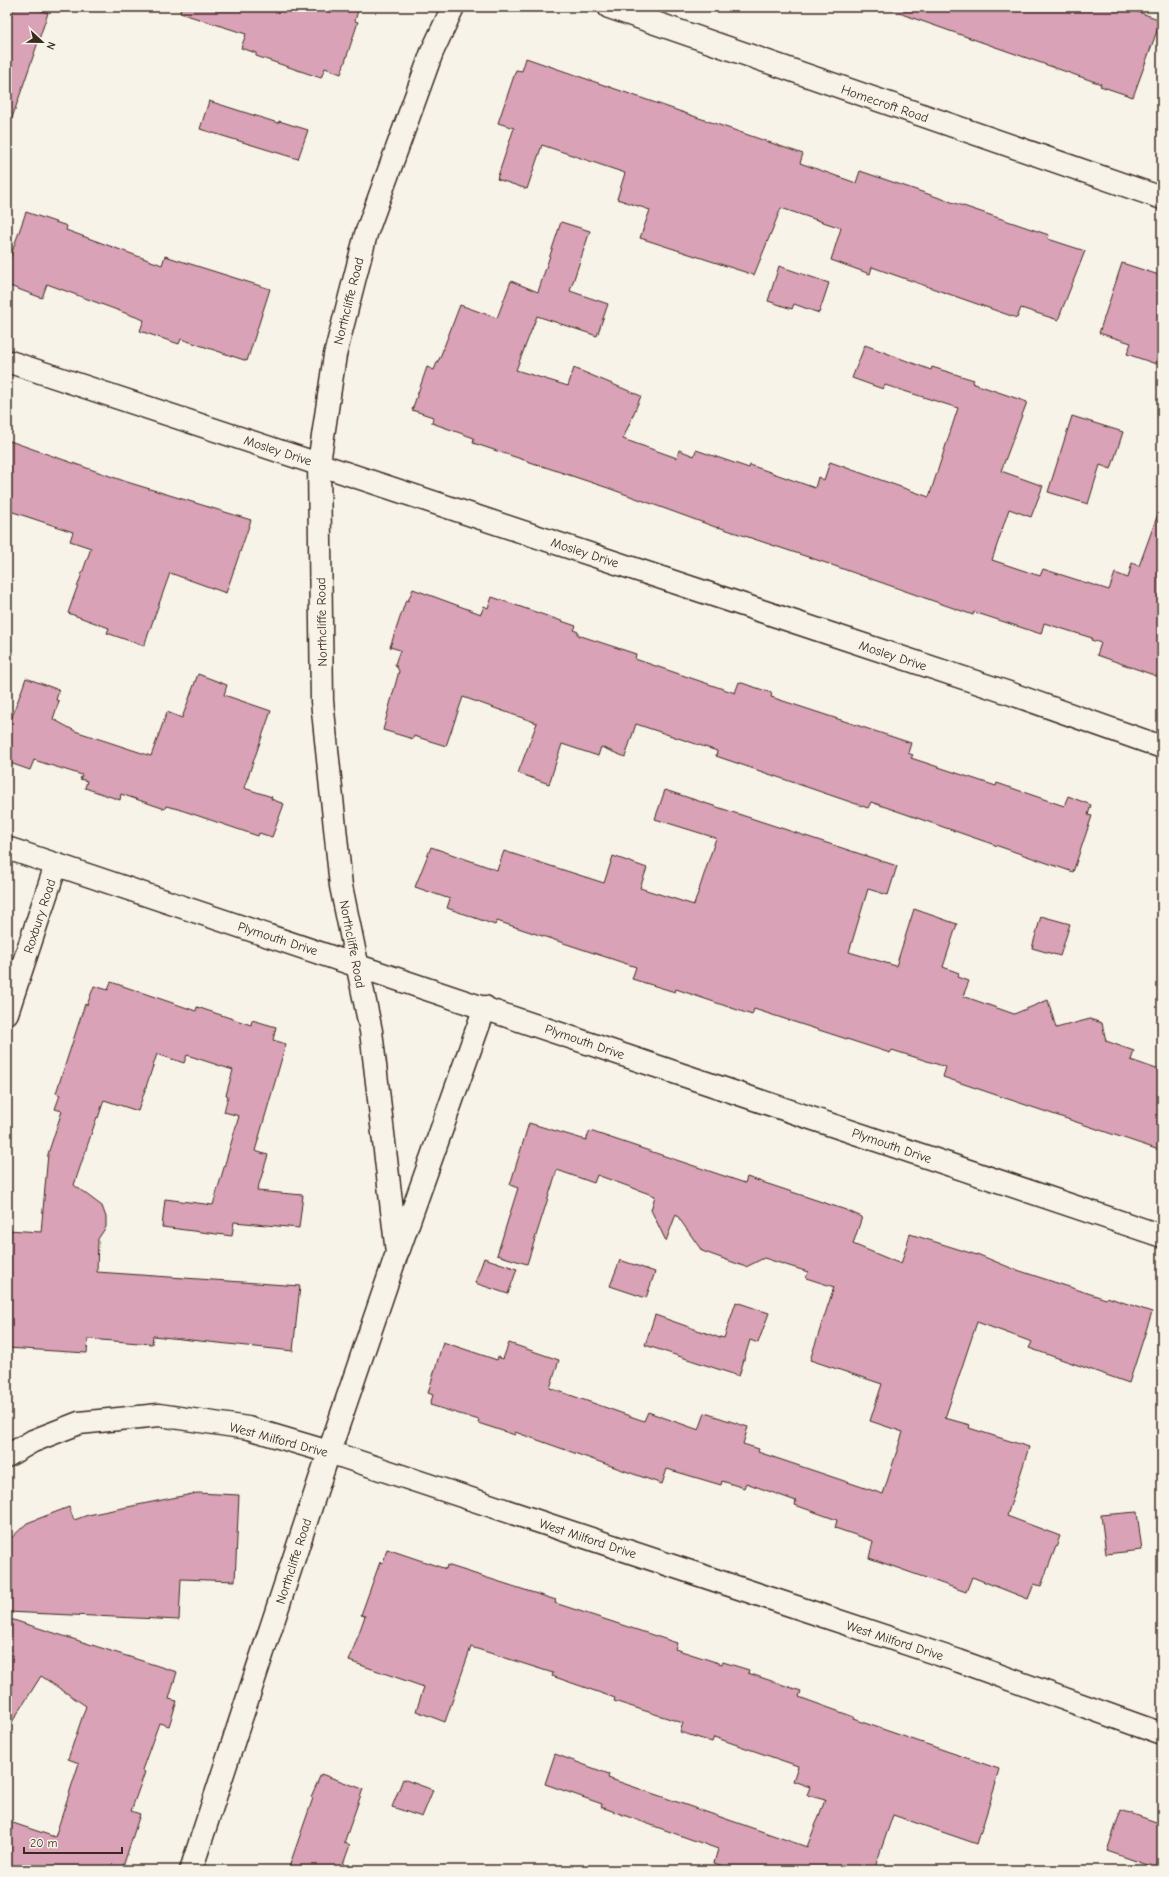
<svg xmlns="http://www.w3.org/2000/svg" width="1169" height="1877" viewBox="0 0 1169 1877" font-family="'Comic Neue',sans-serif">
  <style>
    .building { fill: #d9a2b6; stroke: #3b2a1e }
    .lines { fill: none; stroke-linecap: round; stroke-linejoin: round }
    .street-casing { stroke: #3b2a1e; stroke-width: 25 }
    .street { stroke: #f7f3e8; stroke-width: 22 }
    .labels { text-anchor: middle; stroke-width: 4; stroke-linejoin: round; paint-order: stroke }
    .street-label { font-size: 13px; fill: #3b2a1e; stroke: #f7f3e8 }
  </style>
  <rect width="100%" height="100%" fill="#f7f3e8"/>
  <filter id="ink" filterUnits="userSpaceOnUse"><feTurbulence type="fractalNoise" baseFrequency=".025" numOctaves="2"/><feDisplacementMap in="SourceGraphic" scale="8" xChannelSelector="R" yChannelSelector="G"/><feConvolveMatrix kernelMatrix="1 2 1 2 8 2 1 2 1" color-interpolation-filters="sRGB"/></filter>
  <g filter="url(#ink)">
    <path class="building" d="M14 7H30L48 13 11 121H7V29Z
      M181 7H359L355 21 358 22 341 74 325 68 321 78 256 56V53L241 48 246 34 180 13Z
      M894 7H1124L1161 20 1133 97 1100 86 1101 84 893 11Z
      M526 58 803 154 800 163 856 183 860 171 1049 235 1048 239 1085 251 1058 320 1021 308 1017 318 872 267 870 274 831 260 841 228 781 208 754 275 640 238 650 210 617 199 625 173 542 145 527 189 497 179 514 128 498 123 516 70 522 71Z
      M209 101 278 123 279 121 308 130 298 159 200 129Z
      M26 212 67 226 66 230 162 265 165 256 270 289 247 361 181 339 179 344 140 331 144 320 47 284 42 298 7 285V266Z
      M561 222 590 231 570 291 608 304 597 336 537 316 516 370 568 386 574 368 641 396 623 439 677 458 679 450 694 456 696 450 749 468 750 465 815 488 818 477 824 480 830 462 929 497 958 408 885 385 883 389 852 378 865 345 931 370 932 367 974 380 972 383 1027 402 1001 471 1043 486 1031 517 1009 509 992 560 1040 576 1043 569 1109 590 1115 573 1128 578 1132 563 1139 566 1159 511 1162 512V678L1097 655 1101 643 1091 640 1092 638 1044 623 1041 634 974 612 973 615 829 564 718 527V528L608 488 473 443 474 438 432 423 433 417 412 410 427 367 434 370 438 360H439L460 305 497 318 511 281 538 292Z
      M1122 263 1162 276V345L1156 364 1127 354 1131 343 1099 333Z
      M779 266 829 283 819 313 794 304 792 309 768 301Z
      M1072 416 1123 432 1111 469 1100 465 1088 504 1048 492Z
      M7 440 127 482 251 520 226 593 170 573 144 646 107 633 109 628 68 613 91 548 70 541 73 532 7 510Z
      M413 589 481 614 484 606 488 608 492 597 576 626 574 630 578 632V635L636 654 635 659 735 693 739 682 772 693 771 697 911 743 908 753 913 755 911 758 996 786 997 783 1064 806 1068 796 1091 805 1088 815 1092 816 1073 872 871 802 868 808 716 756 717 751 636 724 625 757 601 747 598 756 562 744 549 784 518 773 537 723 463 697 446 746 414 736 413 739 383 730 399 671 395 664 400 650 390 647 406 600 408 601Z
      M198 674 227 685 224 695 271 711 244 788 272 797 271 799 284 804 272 837 259 833 258 836 178 809 166 806 165 809 121 794 120 800 85 788 87 781 80 779 82 775 34 760 30 770 7 762V731L26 678 59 690 56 700 59 701 53 719 75 731 151 756 167 712 182 718Z
      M665 790 897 866 888 895 868 889 849 952 896 966 914 909 957 924 943 967 959 973 958 977 969 981 963 996 1014 1014 1048 1000 1056 1028 1090 1019 1102 1023 1106 1041 1134 1051 1131 1060 1162 1071V1151L943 1077 946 1067 892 1050 890 1053 754 1009 752 1015 676 989 675 992 632 979 636 967 497 921 495 925 447 908 450 899 415 887 431 847 497 870 504 851 604 883 613 856 647 868 640 888 694 905 716 838 655 819Z
      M1041 916 1070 924 1060 956 1032 948Z
      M111 982 196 1011 197 1007 251 1025 252 1020 276 1027 273 1040 286 1044 255 1151 268 1155 257 1191 303 1195 299 1228 234 1222 232 1236 162 1227 165 1199 213 1205 239 1116 224 1112 228 1096 226 1095 233 1070 187 1055 184 1063 157 1054 138 1111 104 1100 98 1118 97 1117 74 1185 102 1206 106 1217V1227L98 1239 97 1272 300 1286 293 1351 153 1336 152 1344 88 1339 87 1353 7 1348V1230L41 1232 48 1154 62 1111 55 1109 60 1095 56 1093 85 1004 87 1005 94 986 108 990Z
      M529 1123 586 1140 590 1131 745 1183 747 1177 846 1210 862 1217 853 1244 901 1264 910 1234 977 1255V1254L1011 1268 1106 1299 1107 1297 1152 1312 1129 1383 1029 1348 1032 1342 977 1322 945 1418 970 1425 969 1428 1029 1447 1007 1516 1060 1536 1041 1586 1034 1584 1028 1599 972 1577 966 1592 869 1558 873 1541 835 1528 837 1520 795 1505 796 1501 746 1483 744 1488 722 1481 721 1485 667 1469 662 1484 515 1432V1435L478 1423 479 1420 430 1405 433 1395 428 1393 443 1342 497 1360 498 1357 503 1359 509 1343 559 1360 550 1388 644 1421 648 1412 699 1430 705 1413 748 1427 743 1444 759 1449 758 1452 883 1494 903 1432 870 1421 882 1384 810 1360 834 1287 806 1278 808 1272 764 1258 746 1267 702 1251 676 1214 666 1241 651 1210 655 1196 597 1175 594 1183 557 1170 527 1264 497 1255 518 1188 510 1185Z
      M484 1258 517 1269 508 1294 475 1283Z
      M620 1260 655 1272 646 1298 610 1286Z
      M736 1302 769 1313 758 1343 750 1340 739 1376 645 1345 655 1315 720 1338V1337L724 1338Z
      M197 1493 239 1495 235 1581 181 1579 179 1620 7 1612V1542L27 1523 69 1507 74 1520 88 1515Z
      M1137 1512 1142 1550 1106 1554 1101 1515Z
      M387 1549 446 1569 447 1565 556 1600 555 1603 677 1643 675 1649 722 1664 723 1662 749 1670 748 1673 801 1691 799 1697 854 1717 853 1719 999 1769 995 1783H996L977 1844 893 1815 874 1870H735L714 1863 718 1849 601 1807 602 1804 545 1784 555 1754 609 1774 608 1778 807 1847 825 1800 807 1795 810 1787 793 1781 798 1766 714 1737 712 1742 680 1732 683 1723 614 1701 615 1698 552 1676 553 1673 471 1647 445 1722 416 1711 424 1687 349 1661 365 1616 361 1615 380 1562 383 1563Z
      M7 1618 177 1672 169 1699 177 1701 169 1726 159 1723 142 1770 145 1772 131 1811 140 1814 122 1870H7V1821L55 1837 79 1763 68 1759 86 1706 41 1676 7 1730Z
      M321 1774 363 1789 344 1843 350 1845 341 1870H288L313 1798 311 1797Z
      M403 1779 433 1790 422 1817 392 1807Z
      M1121 1810 1162 1824V1870L1107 1851Z"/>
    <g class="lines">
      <g class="street-casing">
        <path id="street" d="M609 7 1162 198
          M7 361 1009 693 1162 747
          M7 848 1162 1236
          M7 1013 56 865
          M399 1249 485 1007
          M7 1456 33 1441 79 1423 159 1415 248 1428 329 1452 959 1661 1162 1734
          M191 1870 329 1452 397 1253 371 1031 341 886 322 701 319 463 335 355 366 234 432 52 453 7"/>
      </g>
      <use href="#street" class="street"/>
    </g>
  </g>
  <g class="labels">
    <g class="street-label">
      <text transform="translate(885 103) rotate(19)" y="5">Homecroft Road</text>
      <text transform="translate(348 301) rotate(-76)" y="5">Northcliffe Road</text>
      <text transform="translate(278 450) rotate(18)" y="5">Mosley Drive</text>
      <text transform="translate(585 552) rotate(18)" y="5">Mosley Drive</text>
      <text transform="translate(321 622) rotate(-91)" y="5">Northcliffe Road</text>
      <text transform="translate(893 655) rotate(18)" y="5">Mosley Drive</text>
      <text transform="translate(39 916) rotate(-72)" y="5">Roxbury Road</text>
      <text transform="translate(278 938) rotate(18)" y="5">Plymouth Drive</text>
      <text transform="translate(353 944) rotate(79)" y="5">Northcliffe Road</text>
      <text transform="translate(585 1041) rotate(19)" y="5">Plymouth Drive</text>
      <text transform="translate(892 1145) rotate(19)" y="5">Plymouth Drive</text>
      <text transform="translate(279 1439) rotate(15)" y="5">West Milford Drive</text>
      <text transform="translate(588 1538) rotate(18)" y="5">West Milford Drive</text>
      <text transform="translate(293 1561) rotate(-72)" y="5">Northcliffe Road</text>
      <text transform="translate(895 1640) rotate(18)" y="5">West Milford Drive</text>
    </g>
  </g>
  <rect width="1169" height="1877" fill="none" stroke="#f7f3e8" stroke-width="24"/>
  <rect x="12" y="12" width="1145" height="1853" fill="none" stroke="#3b2a1e" stroke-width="1.5" filter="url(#ink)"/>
  <g transform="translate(42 42) rotate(112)" stroke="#f7f3e8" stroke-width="3" paint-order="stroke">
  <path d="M0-3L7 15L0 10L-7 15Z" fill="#3b2a1e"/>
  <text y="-6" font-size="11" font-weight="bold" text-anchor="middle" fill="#3b2a1e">N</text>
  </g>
  <path d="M24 1847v6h98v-6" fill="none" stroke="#3b2a1e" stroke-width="2"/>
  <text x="30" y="1847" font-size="12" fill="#3b2a1e" stroke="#f7f3e8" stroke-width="3" paint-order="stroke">20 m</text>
</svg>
